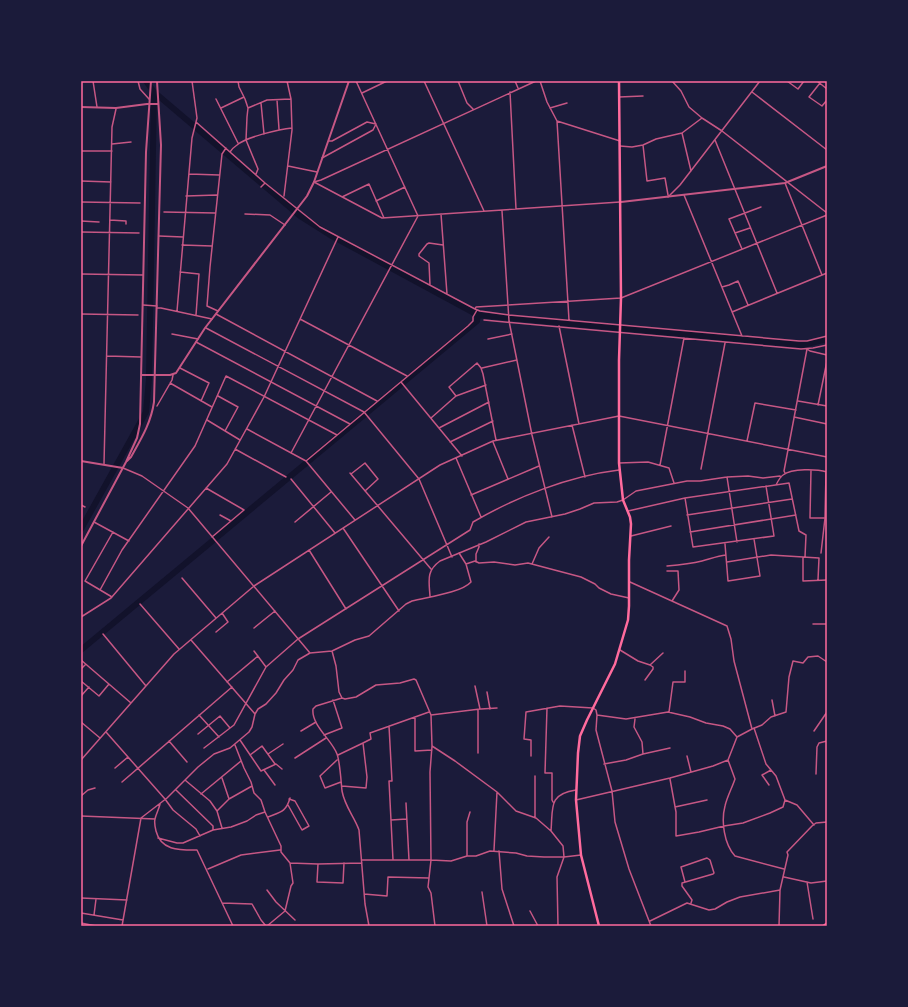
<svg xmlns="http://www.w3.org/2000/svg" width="908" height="1007" viewBox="0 0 908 1007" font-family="Figtree,sans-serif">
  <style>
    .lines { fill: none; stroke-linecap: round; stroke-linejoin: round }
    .river { stroke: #12122b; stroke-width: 6 }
    .minor { stroke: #c65784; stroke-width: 1.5 }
    .tertiary { stroke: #c65784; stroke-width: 2 }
    .secondary { stroke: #ff6b9d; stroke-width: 2 }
    .primary { stroke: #ff6b9d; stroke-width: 2.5 }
    .neatline { fill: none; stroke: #ff6b9d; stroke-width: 1.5 }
  </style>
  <rect width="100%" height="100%" fill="#1b1b3a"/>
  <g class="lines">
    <path class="river" d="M146 81 154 92 300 216 330 235 478 315 803 345 827 339
      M81 529 146 412 149 379 154 92
      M81 650 387 396 477 321 478 315"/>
    <path class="minor" d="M93 81 97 107
      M138 81 140 89 149 99
      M238 81 239 87 245 99 248 108 247 117 246 140 258 169 256 174
      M424 81 484 211
      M458 81 467 103 473 109
      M515 81 518 88
      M540 81 547 102 557 121 569 320
      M672 81 681 91 689 107 702 118 722 131 827 213
      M787 81 798 89 804 81
      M817 81 827 89
      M820 83 809 97 822 106 827 100
      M510 92 516 209
      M752 92 827 150
      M362 93 387 81
      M619 97 643 96
      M216 99 238 143
      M277 100 279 129
      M261 103 264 134
      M221 108 244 97
      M248 108 267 100 291 99
      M550 108 567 103
      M557 121 620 141
      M196 122 265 183 320 227 475 309 476 307 621 298 827 215
      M682 133 691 171
      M715 140 777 293
      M112 144 131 142
      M643 145 647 181 665 178 668 195
      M620 146 632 147 643 145 656 139 682 133 702 118
      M81 151H112
      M230 152C232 149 234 147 237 145 246 137 280 129 292 128
      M322 158 373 130 376 124 367 122 332 141H329
      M288 166 317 172
      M189 174 219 175
      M81 181 111 182
      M314 182 382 218 620 202
      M314 182 321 180 536 81
      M785 183 822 275
      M261 187 265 183
      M684 195 742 336
      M186 196 217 195
      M284 196 292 130 291 99 287 81
      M342 197 369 184 384 218
      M668 197 680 185 760 81
      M376 201 405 187
      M81 202 140 203
      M502 211 509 321 532 435 552 517
      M164 212 215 213
      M245 214 270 215 285 225
      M441 214 447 294
      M110 220 126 221V224
      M81 221 99 222
      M81 232 139 233
      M735 233 750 228
      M159 236 183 237
      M182 245 212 246
      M742 249 729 219 761 207
      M180 272 199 274 196 315
      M81 274 143 275
      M430 285 429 263 419 256V254L427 244 429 243 443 245
      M722 287 729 285 738 281 748 305
      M143 305 157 306
      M157 308H161L212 319
      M475 309 480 311 509 315 799 341H807L827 336
      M177 311 192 138 197 118 192 81
      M218 311 207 306 210 267 222 154 226 148
      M732 312 827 273
      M81 314 138 315
      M216 314 377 401
      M300 319 407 376
      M484 320 801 349 813 348 827 345
      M559 326 579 424
      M206 328 364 412 419 479 452 557
      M172 334 198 339
      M488 339 512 334
      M196 342 350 424
      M107 356 141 357
      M180 368 209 383 201 401
      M482 368 517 360
      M401 382 462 456
      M170 383 212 407
      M218 396 238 407 225 431
      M456 396 486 385
      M798 401 827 406
      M818 405 827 361
      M157 406 172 380 173 375
      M794 417 827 424
      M431 418 456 396 449 387 477 363 481 368 483 374 496 440
      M207 420 240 440
      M572 425 585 477
      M439 428 489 402
      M247 429 306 461 355 520
      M747 441 755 403 796 410
      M450 442 493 421
      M493 442 508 479
      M235 449 286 477
      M291 453 418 216 356 81
      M456 458 481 517
      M306 461 468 326 473 321V317L477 310
      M619 463 648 462 669 468 674 483
      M104 464 112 127 116 109
      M660 465 684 338
      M123 468 142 476 188 508 310 653
      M701 469 725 343
      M811 470 810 518H825
      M350 473 431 569
      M785 473 784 471 807 349 810 351 827 355
      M351 474 365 463 378 479 365 491
      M727 477 737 542
      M291 479 335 533
      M776 485C778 481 780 477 783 475 792 468 817 469 827 472
      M206 488 244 510 212 537
      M471 495 539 466
      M685 498 693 547 774 536 766 486
      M81 505 85 507
      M628 511 685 498 789 483 799 531 806 535 805 557
      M220 515 231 521
      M687 515 792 499
      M94 522 129 541
      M295 522 331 492
      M343 528 399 611
      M690 532 796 515
      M631 536 671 526
      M725 544 728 581 760 576 754 539
      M309 550 346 609
      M459 553 466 564 475 561 479 563 494 562 515 565 528 563 581 577 595 584 599 588 611 594 629 598
      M821 553 825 518 826 472
      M803 557V581L827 580
      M476 562V554L479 547V544
      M727 562 771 555 819 558 818 580
      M532 564 539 548 549 537
      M667 566C679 565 690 564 702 561 710 559 717 556 726 555
      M667 571H678L679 590 672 601
      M182 578 216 618
      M630 582 727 626 731 639 734 661 752 729
      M100 590 122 550 195 446 226 376 337 435
      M430 596C429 581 426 571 440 561L486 542 526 522 565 514 580 509 594 503 617 502 623 500 636 491 687 481H700L727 477 748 476 763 478 780 476 781 477
      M112 597 85 581 113 532
      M140 604 179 649
      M81 617 111 598 227 464 264 397 338 237
      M813 624H827
      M254 628 275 611
      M216 632 228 622 222 613
      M103 634 146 686
      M191 640 255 714
      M620 650 638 661 650 665 663 653
      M254 651 266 667
      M332 651 336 666 339 692 342 698 345 699 356 697 376 685 400 683 414 679 416 680 431 715 432 746 430 772 431 860 428 887 431 893 435 926
      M81 660 131 703
      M81 669 85 665
      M645 680 653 669V667L650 665
      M81 681 99 696 109 684
      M227 682 258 656
      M487 692 490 709
      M81 696 89 687
      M342 698 316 706 313 709C311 725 332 740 337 754 340 762 341 781 342 791 345 807 354 816 359 830L365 904 369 926
      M772 700 775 716
      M547 708 545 773H552V800L553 802
      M481 709 497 708
      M669 712 673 682H685V671
      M199 715 219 737
      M431 715 480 709 475 686
      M597 715 596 730 612 791 615 822 629 869 651 926
      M415 717V751L432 750
      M81 722 100 738
      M389 726 392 781H389L393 860
      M301 731 316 722
      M814 731 827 712
      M106 732 165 799 173 810 196 829 200 836
      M198 734 220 716 230 728
      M324 735 342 728 333 700
      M240 740 261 771 276 764 282 769
      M169 741 187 762
      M363 743 371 739 370 733 429 712
      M235 745 244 768 251 782 254 793 261 800 265 812 281 846V852L290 863 293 883 291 886 285 911 267 926
      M432 746 455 761 497 792 516 811 536 818 551 831 563 846 564 857 557 877 558 926
      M204 748 234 725 266 667 298 639 470 530 473 522C516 497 569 476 619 470
      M478 753V710
      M268 754 283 744
      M643 754 670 748
      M250 755 262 746 275 764
      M338 755 363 743 367 777 366 788 342 786
      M531 756V740L524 739 526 712 560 706 593 708 596 710 597 715 626 719 668 712 690 717 706 723 723 726 730 729 737 737
      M687 756 691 772
      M295 758 326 738
      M81 760 174 654 254 586 440 465 493 441 619 416 827 457
      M337 760 320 776 325 788 341 782
      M728 760 735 779C732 788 727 797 725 806 721 821 724 844 735 856L784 869
      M604 764 626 760 643 754 642 742 634 727 635 719
      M115 768 128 757
      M264 770 275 785
      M816 774 817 747 819 743 827 741
      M535 776V818
      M222 778 229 799
      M670 779 676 812V836L699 832 724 826 743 823 770 813 783 807 785 800 776 776 766 764 754 728
      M185 780 210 801 217 811 222 828
      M122 782 232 687
      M769 785 762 775 771 770
      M176 790 213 826V830
      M201 794 241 761
      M81 796 88 790 95 788
      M576 800 670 778 713 766 728 760 737 737 752 729 762 725 771 717 786 712 789 677 793 661 803 663 808 657 818 656 827 662
      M785 800 797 805 814 825
      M406 803 409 860
      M160 804C159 809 156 814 155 819 154 823 155 827 156 831 161 851 180 850 197 850L233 926
      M288 805 302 830 309 826 295 801 289 799
      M675 807 707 800
      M217 811 229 799 252 786
      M81 816 155 819
      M268 817C281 812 286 812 290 798
      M391 820 407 819
      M551 831C553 808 548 794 576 790
      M158 838 177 843H183L213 830 231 827 247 821 256 815 265 812
      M494 850 497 792
      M499 851 502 889 514 926
      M467 856V822L470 812
      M362 860H431L451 861 467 856H476L490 851 516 853 527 856 544 857H564L581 855
      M290 863 318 864 362 863
      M318 864 317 882 343 883 344 863
      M208 869 241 855 280 850
      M784 877 811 883 827 881
      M685 882 681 867 707 858 710 860 714 873 713 874 682 883V886L692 900 691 903
      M807 882 813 919
      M267 890 276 902 295 920
      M482 892 487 926
      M364 894 387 896 388 877 429 878
      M81 898 127 900
      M222 903 252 904 261 920 266 926
      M530 911 538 926
      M81 913 123 920
      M94 915 96 899
      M650 921 687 903 709 910 715 909 727 902 740 897 780 890
      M81 923 96 926
      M122 926 141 818 167 798 198 767 214 754 230 748 249 732 252 727 255 714 258 709 266 704 276 693 284 680 293 670 298 660 310 653 332 651 355 640 369 636 406 604 412 601C427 597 461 593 471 582L466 564
      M779 926 780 890 788 855 787 852 812 826 816 823 827 822"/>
    <path class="tertiary" d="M81 107 116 108 147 104H158
      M621 202 785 183 827 166
      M141 375H170L176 373 205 328 307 196 314 182 349 81
      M81 461 123 468
      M127 461 131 457C141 439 151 423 154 402L161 145 157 81
      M81 546 126 462 137 438 140 424 146 152 151 81"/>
    <path class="secondary" d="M823 926 827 923"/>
    <path class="primary" d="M599 926 581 855 576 800 578 753 580 736 587 720 615 664 628 620 629 606V560L631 524 630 517 623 500 619 463V360L621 298 619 81"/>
  </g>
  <rect width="908" height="1007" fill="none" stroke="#1b1b3a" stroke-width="164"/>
  <rect x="82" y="82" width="744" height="843" class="neatline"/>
</svg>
